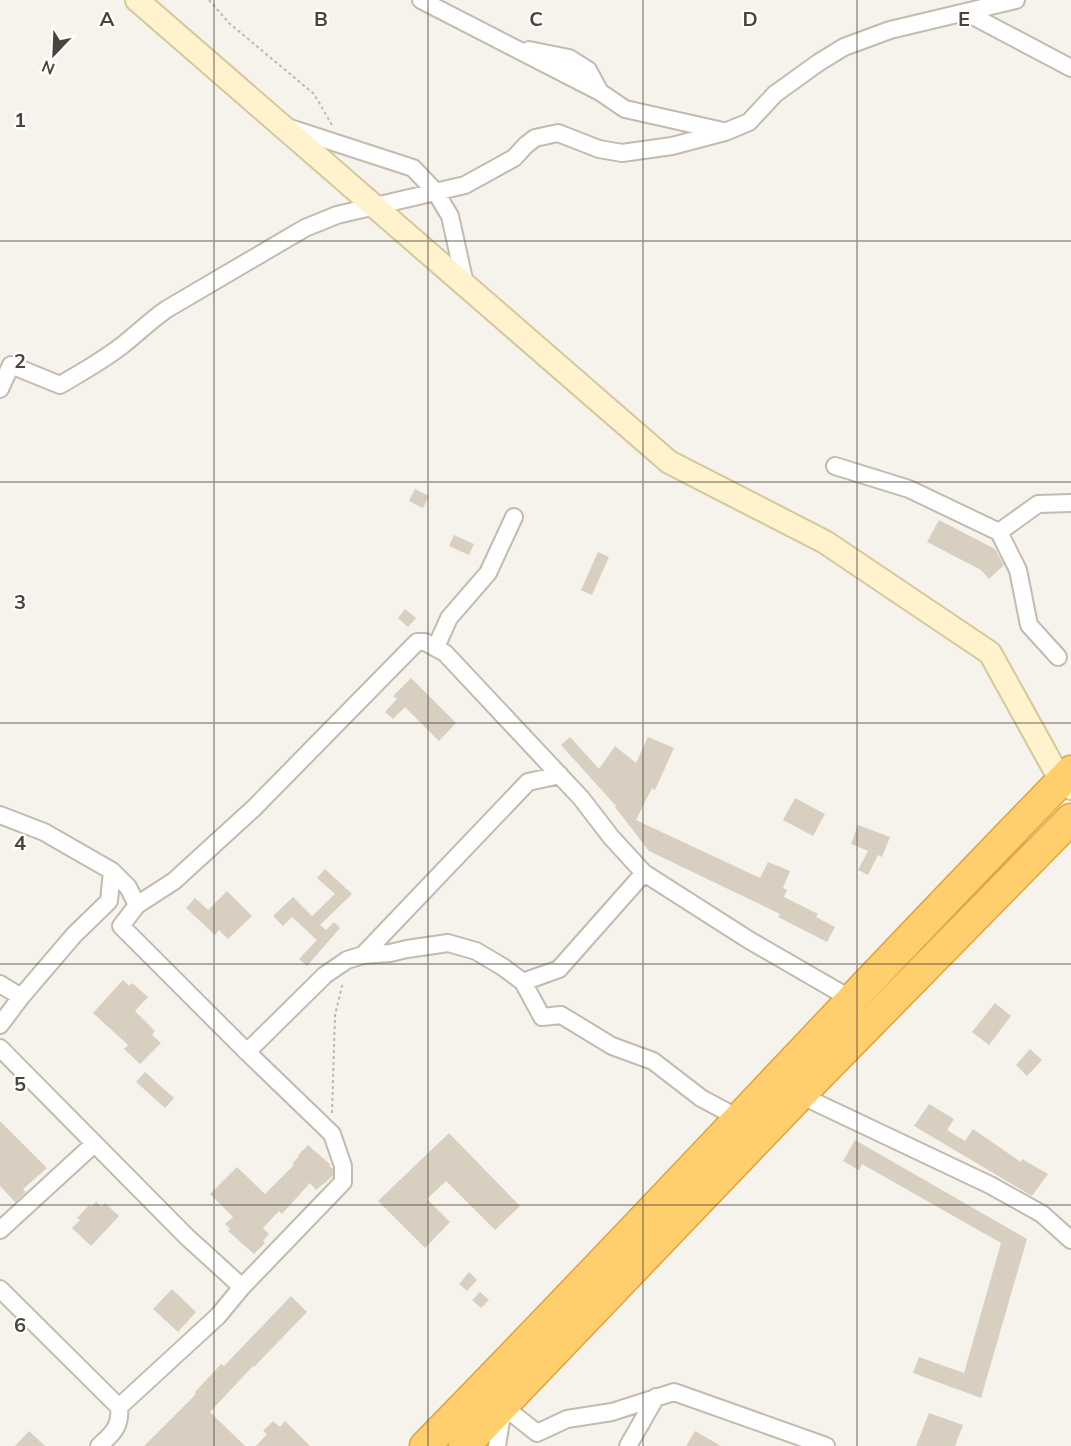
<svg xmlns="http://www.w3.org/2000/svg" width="1071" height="1446" viewBox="0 0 1071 1446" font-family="Mulish,sans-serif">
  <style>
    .building { fill: #d8cfc1 }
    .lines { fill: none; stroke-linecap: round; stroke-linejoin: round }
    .street-casing { stroke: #c2bbae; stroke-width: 20 }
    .secondary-casing { stroke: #d6c79b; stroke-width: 26 }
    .highway-casing { stroke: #e0a43c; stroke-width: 33 }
    .path { stroke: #c4b79f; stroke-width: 2; stroke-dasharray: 3 3; stroke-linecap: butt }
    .street { stroke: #fff; stroke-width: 16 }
    .secondary { stroke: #fff3cd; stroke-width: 22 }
    .highway { stroke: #ffcf6e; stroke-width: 30 }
    .grid { fill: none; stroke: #4b4439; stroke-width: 1.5; stroke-opacity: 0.55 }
    .grid-label { font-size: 20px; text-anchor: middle; font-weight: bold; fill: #4b4439; stroke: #fff; stroke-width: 4.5; stroke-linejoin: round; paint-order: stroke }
  </style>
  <rect width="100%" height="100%" fill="#f6f3ec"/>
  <path class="building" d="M415 489 429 496 423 508 409 501Z
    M939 520 995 549 1004 565 989 579 981 570 927 542Z
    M454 535 474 544 469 555 449 546Z
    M598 552 609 557 592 595 581 590Z
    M405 609 416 618 408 627 398 618Z
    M411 678 456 723 439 741 405 707 393 719 385 712 397 699 393 696Z
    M570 737 599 769 615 746 636 763 648 737 674 748 655 790 652 788 636 820 760 878 768 862 790 871 783 888 787 890 784 897 818 914 816 917 835 927 827 942 778 917 780 914 649 851 615 807 616 806 561 745Z
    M795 798 825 814 813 836 783 820Z
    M858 825 890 837 882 857 878 855 868 875 858 870 868 851 851 844Z
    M325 869 352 894 320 925 326 930 334 922 340 928 307 966 299 959 317 940 292 917 283 926 273 916 293 897 312 916 335 894 317 878Z
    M227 891 252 916 228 939 219 930 215 935 186 908 195 898 208 910Z
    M123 980 129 986 132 983 148 997 135 1011 155 1031 152 1035 161 1043 140 1064 124 1049 128 1045 93 1013Z
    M995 1003 1011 1016 989 1045 972 1032Z
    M1030 1049 1042 1060 1027 1076 1016 1065Z
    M145 1072 174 1098 165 1108 136 1082Z
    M929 1104 954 1119 947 1130 965 1141 973 1129 1021 1162 1022 1159 1048 1174 1032 1196 914 1126Z
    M0 1121 47 1168 23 1189 26 1192 15 1202 0 1186Z
    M449 1133 520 1206 495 1230 446 1181 427 1199 450 1222 425 1248 378 1201Z
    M855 1140 1027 1239 981 1398 913 1373 919 1357 964 1373 1001 1243 862 1164 859 1170 843 1161Z
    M308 1145 331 1165 329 1166 333 1169V1176L316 1190 310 1183 282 1214 279 1211 263 1228 269 1234 263 1241 265 1243 254 1254 228 1231 230 1229 225 1224 233 1217 210 1194 237 1167 265 1194 294 1165 292 1164 299 1156 298 1155Z
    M96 1202 102 1207 105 1203 119 1216 91 1246 72 1228 80 1220 77 1218 89 1205 91 1207Z
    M469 1272 477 1280 467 1291 459 1284Z
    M172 1289 196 1312 178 1332 153 1309Z
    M480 1292 489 1300 481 1308 472 1300Z
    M291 1296 307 1312 254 1367 253 1366 210 1412 245 1446H144L196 1394 195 1392 221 1364 224 1366Z
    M929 1413 963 1425 955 1446H916Z
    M273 1421 280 1427 285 1421 310 1446H256L267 1434 263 1431Z
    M29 1431 45 1446H15Z
    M695 1431 721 1446H686Z"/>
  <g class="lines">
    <g class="street-casing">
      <path id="street" d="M421 0 600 92 625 109 723 131
        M967 13 1071 68
        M529 50 569 58 588 70 600 92
        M287 127 413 168 435 191 450 216 465 284
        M0 389 11 365 60 385C82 372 104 360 124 344 139 332 151 320 167 309L305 228 337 215 465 185 514 158 526 145 535 138 558 133 599 149 622 153 672 146 725 132 749 122 775 94 818 63 844 47 890 30 1016 0
        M835 466 909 489 999 532 1018 570 1029 625 1058 657
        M999 532 1038 504 1071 503
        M436 647 449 618 488 573 514 517
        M0 815 44 832 112 871 128 887 137 905 121 926 247 1052 325 975 347 960 363 955 390 953 407 949 448 943 476 951 503 967 523 982 542 1017 561 1015 612 1046 653 1061 701 1098 740 1119
        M137 905 174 881 254 808 417 642H425L445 653 581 798 611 837 644 873 749 940 851 999
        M363 955 528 782 560 775
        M523 982 559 969 644 873
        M0 984 21 997 0 1025
        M21 997 74 935 109 901 112 871
        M0 1048 187 1237 242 1287 218 1316 119 1407
        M800 1095 990 1185 1042 1214 1071 1240
        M0 1230 94 1144
        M242 1287 343 1182V1166L332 1134 247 1052
        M0 1289 119 1407C121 1427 113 1433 99 1446
        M503 1406 537 1433 567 1419 612 1412 674 1392 826 1446
        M497 1446 503 1408
        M628 1446 656 1397"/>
    </g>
    <g class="secondary-casing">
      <path id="secondary" d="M137 0 669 462 825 542 990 653 1061 781 1071 788"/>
    </g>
    <g class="highway-casing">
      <path id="highway" d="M425 1446C643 1224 853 994 1071 771
        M464 1446 800 1095 1071 819"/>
    </g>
    <path class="path" d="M209 0 229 23 314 94 332 125
      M332 1113 335 1015 343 982"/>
    <use href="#street" class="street"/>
    <use href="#secondary" class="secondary"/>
    <use href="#highway" class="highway"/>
  </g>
  <path class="grid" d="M214 0V1446M428 0V1446M643 0V1446M857 0V1446M0 241H1071M0 482H1071M0 723H1071M0 964H1071M0 1205H1071"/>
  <g class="grid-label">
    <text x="107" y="26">A</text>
    <text x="321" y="26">B</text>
    <text x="536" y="26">C</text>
    <text x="750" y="26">D</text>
    <text x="964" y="26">E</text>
    <text x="20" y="127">1</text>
    <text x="20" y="368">2</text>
    <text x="20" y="609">3</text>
    <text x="20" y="850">4</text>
    <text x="20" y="1091">5</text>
    <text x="20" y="1332">6</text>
  </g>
  <g transform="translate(54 54) rotate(203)" stroke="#ffffff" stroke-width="4.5" paint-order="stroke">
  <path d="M0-4.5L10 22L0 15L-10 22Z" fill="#4b4439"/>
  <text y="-9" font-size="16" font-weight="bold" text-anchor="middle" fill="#4b4439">N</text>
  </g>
</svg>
